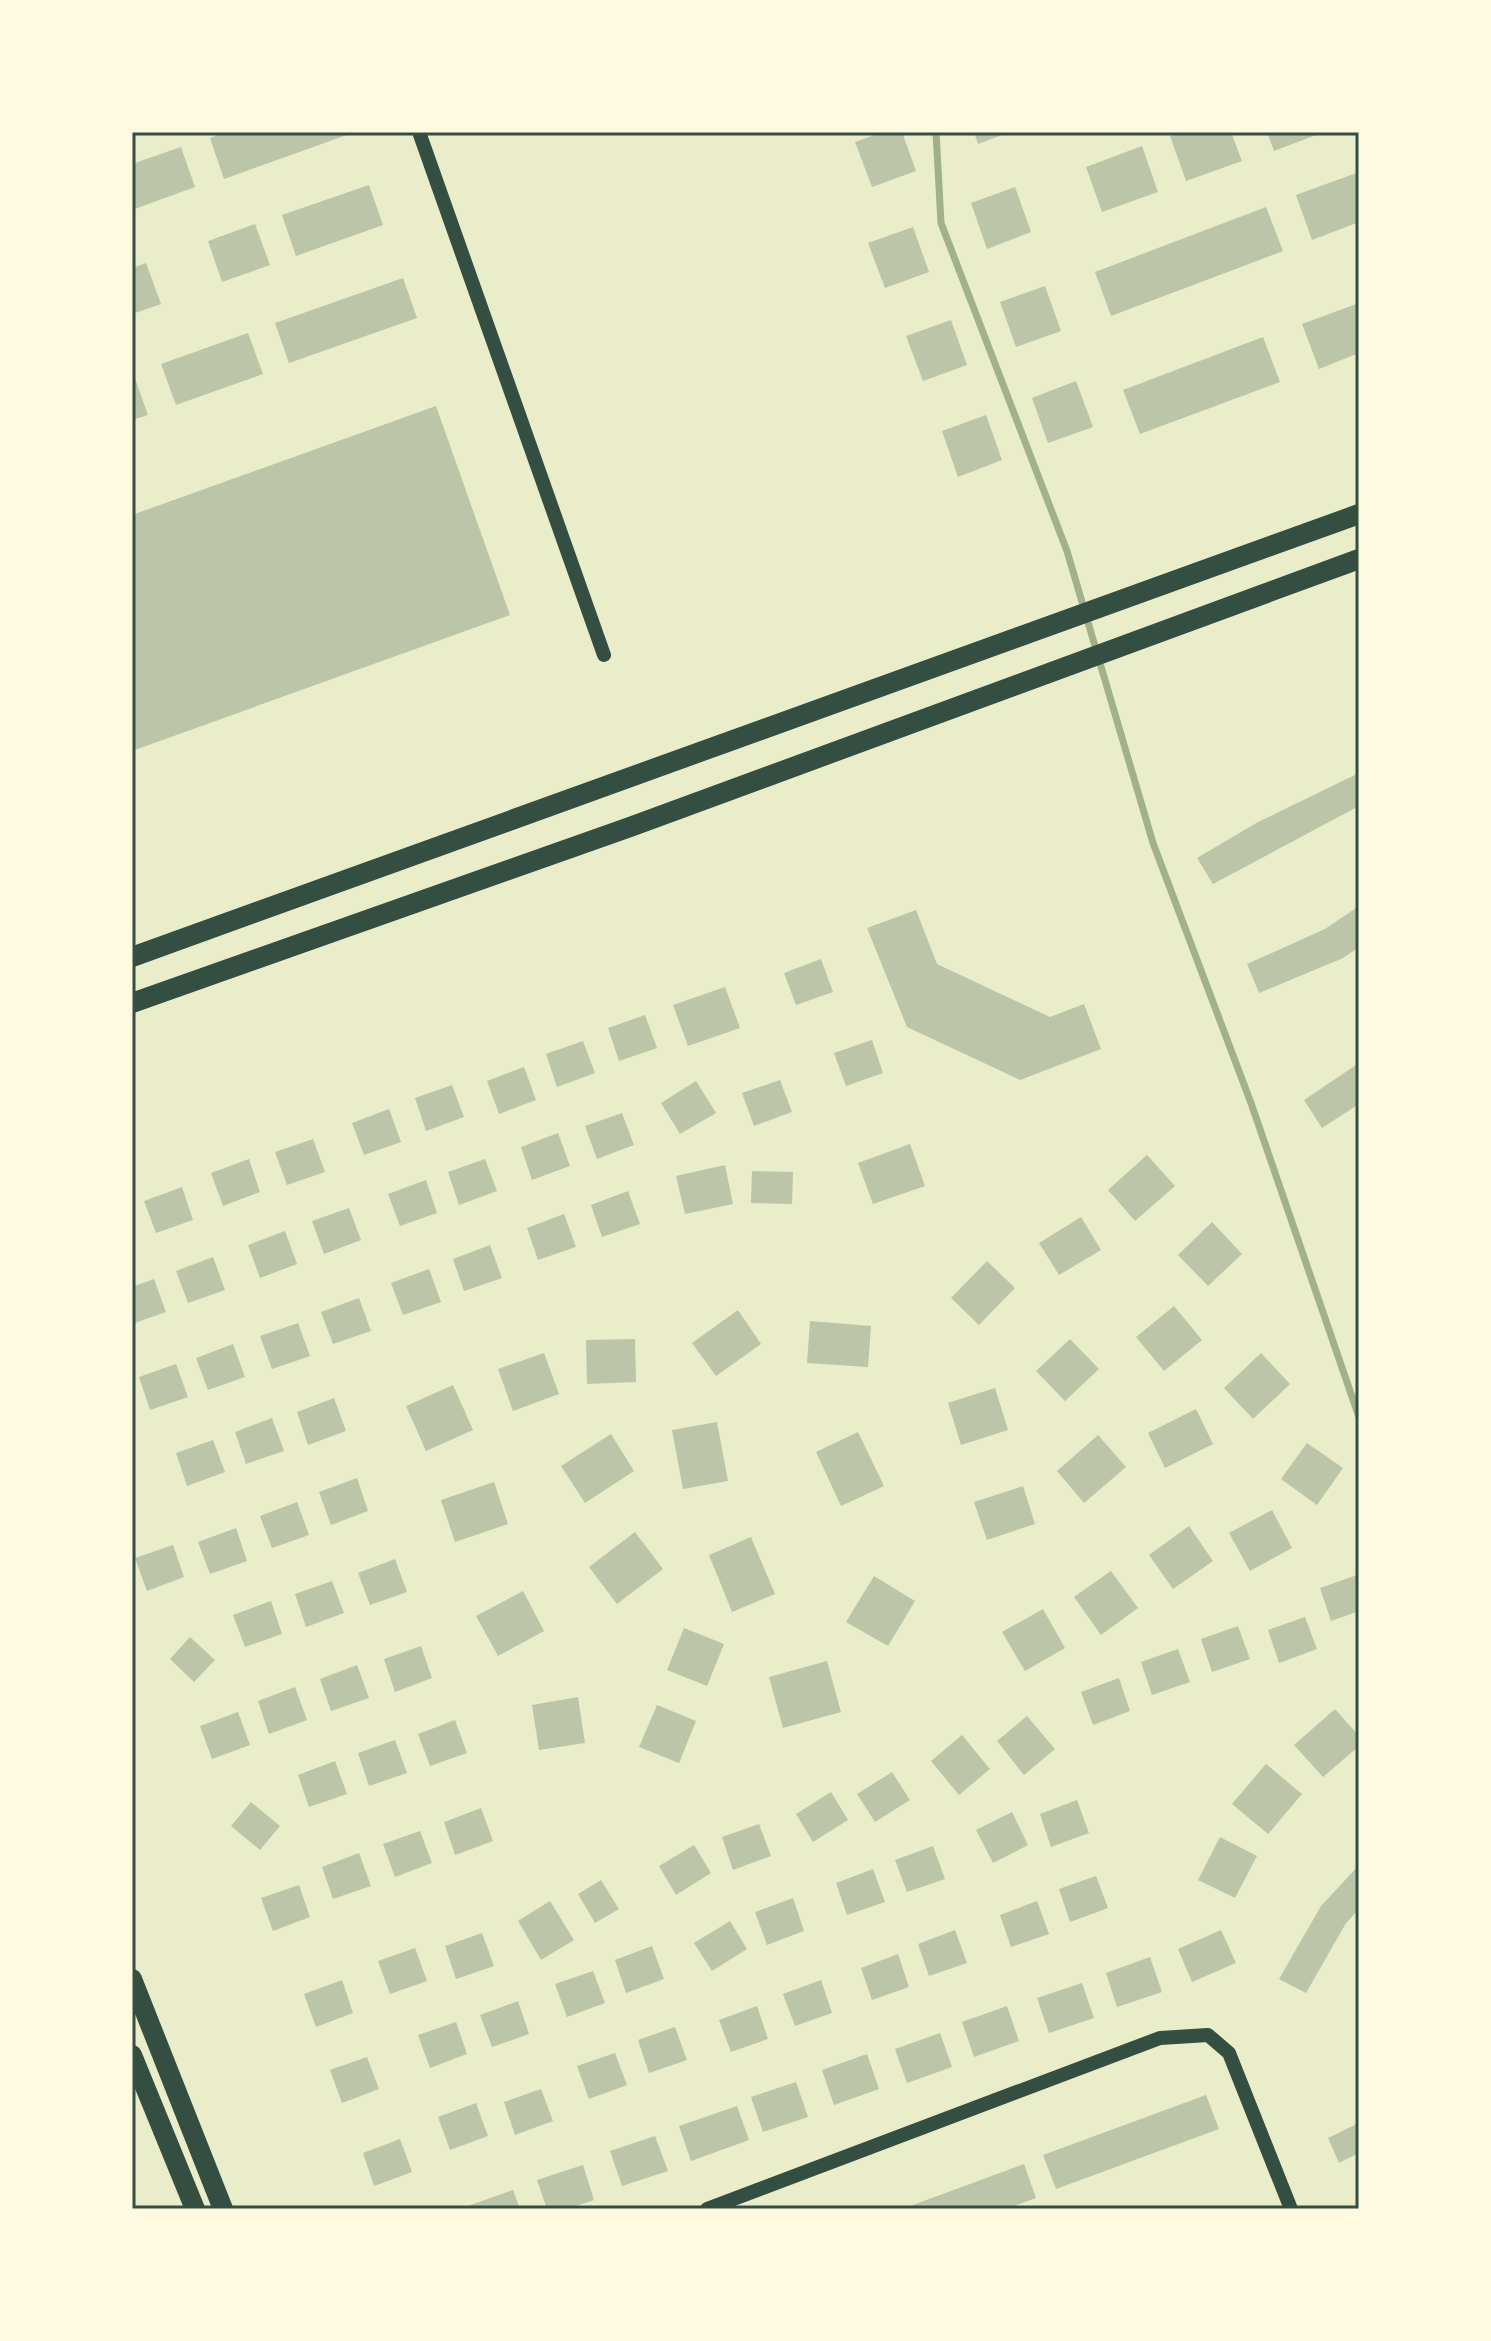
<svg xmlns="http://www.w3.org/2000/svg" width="1491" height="2341" viewBox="0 0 1491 2341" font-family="'Asap Condensed',sans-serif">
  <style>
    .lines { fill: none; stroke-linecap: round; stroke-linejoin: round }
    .stream { stroke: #a3b18a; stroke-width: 7 }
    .building { fill: #bcc5a7 }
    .tertiary { stroke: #344e41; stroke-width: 14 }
    .primary { stroke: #344e41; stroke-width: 20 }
    .neatline { fill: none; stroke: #344e41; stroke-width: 3 }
  </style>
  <rect width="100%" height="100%" fill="#e9edc9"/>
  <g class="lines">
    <path class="stream" d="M936 132 941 223 1067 551 1153 843 1251 1103 1359 1417"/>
  </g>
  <path class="building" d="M227 132H355L224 179 210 138Z
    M883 132H902L916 171 872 187 855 142Z
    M974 132H1010L978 144Z
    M1181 132H1231L1242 161 1186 181 1170 136Z
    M1267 132H1324L1274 151Z
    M1142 146 1158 192 1102 212 1086 167Z
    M181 147 195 187 132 210V164Z
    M1359 172V222L1312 240 1296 195Z
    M369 185 383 225 296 256 282 215Z
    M1015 187 1031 232 987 249 971 203Z
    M1266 207 1283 251 1111 316 1095 272Z
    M255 224 270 265 222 282 208 241Z
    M913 227 929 272 885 288 868 243Z
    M146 263 161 304 132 314V268Z
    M403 278 417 318 289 363 275 323Z
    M1045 286 1061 331 1016 347 1000 302Z
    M1359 303V353L1319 369 1302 324Z
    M951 320 967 365 923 381 906 336Z
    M248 333 263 374 176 405 161 364Z
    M1263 337 1280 382 1140 434 1123 390Z
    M132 370 148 415 132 420Z
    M1076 381 1093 427 1048 443 1032 398Z
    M436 406 510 615 132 751V515Z
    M986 415 1002 460 958 477 942 431Z
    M1359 773V806L1213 884 1197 858 1258 822Z
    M1359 906V947L1343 958 1259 993 1247 964 1325 929Z
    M916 910 937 964 1050 1017 1084 1004 1101 1049 1020 1080 907 1027 867 928Z
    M821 959 833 992 796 1005 784 973Z
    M725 987 740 1028 688 1046 673 1005Z
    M645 1015 657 1048 619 1061 608 1028Z
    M872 1040 883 1073 846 1086 834 1053Z
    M583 1041 595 1073 557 1087 546 1054Z
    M1359 1063V1104L1322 1128 1304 1100Z
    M524 1067 536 1100 499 1114 487 1081Z
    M780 1080 792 1112 754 1126 742 1093Z
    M696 1081 716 1113 680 1134 661 1103Z
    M452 1085 464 1117 426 1131 415 1098Z
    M389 1109 401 1142 364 1155 352 1123Z
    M622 1113 634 1145 597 1159 585 1126Z
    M558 1133 570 1166 532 1180 521 1147Z
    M313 1139 325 1172 287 1185 275 1152Z
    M910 1144 925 1186 873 1204 858 1163Z
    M1147 1155 1175 1186 1135 1221 1108 1190Z
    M249 1159 260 1192 223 1206 211 1173Z
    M485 1159 497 1191 459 1205 448 1172Z
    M725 1165 733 1204 685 1214 676 1176Z
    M752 1171 793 1172 792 1204 751 1203Z
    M426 1180 437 1213 400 1226 388 1194Z
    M182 1187 193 1220 156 1233 144 1201Z
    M628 1191 640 1224 602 1237 591 1205Z
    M349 1208 361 1240 324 1254 312 1221Z
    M564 1214 576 1247 538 1260 527 1228Z
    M1081 1217 1101 1250 1059 1275 1039 1243Z
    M1212 1222 1242 1254 1208 1286 1178 1255Z
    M285 1231 297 1264 260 1278 248 1245Z
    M490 1245 502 1278 464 1291 453 1259Z
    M213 1257 225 1290 188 1303 176 1271Z
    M987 1261 1015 1288 979 1325 951 1298Z
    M429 1269 441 1302 403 1315 391 1283Z
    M154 1279 166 1312 132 1324V1287Z
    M359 1298 371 1331 333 1344 321 1312Z
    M1174 1306 1202 1340 1164 1371 1136 1337Z
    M738 1310 761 1344 716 1376 692 1343Z
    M810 1321 871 1326 868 1367 807 1363Z
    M298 1323 310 1356 272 1369 260 1336Z
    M635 1339 636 1382 587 1384 586 1340Z
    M1070 1339 1099 1369 1065 1401 1036 1371Z
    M233 1344 245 1377 208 1390 196 1358Z
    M544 1353 559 1394 513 1411 498 1369Z
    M1261 1353 1290 1384 1253 1419 1224 1388Z
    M176 1364 188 1397 150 1410 139 1377Z
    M453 1385 473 1430 426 1451 406 1406Z
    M995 1388 1008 1430 961 1445 948 1403Z
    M334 1398 346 1431 308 1445 297 1412Z
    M1196 1409 1213 1444 1165 1468 1148 1433Z
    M272 1418 284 1451 246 1464 235 1432Z
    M717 1422 728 1481 683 1489 672 1430Z
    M858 1432 884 1486 841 1506 816 1452Z
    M611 1434 634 1471 585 1503 561 1466Z
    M1098 1435 1126 1467 1084 1503 1057 1471Z
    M213 1440 225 1472 187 1486 176 1453Z
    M1307 1443 1343 1468 1317 1505 1281 1479Z
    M357 1478 368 1511 331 1525 319 1492Z
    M494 1482 508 1524 455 1542 441 1500Z
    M1023 1486 1035 1524 987 1540 974 1502Z
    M297 1502 309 1535 272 1548 260 1516Z
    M1272 1510 1292 1548 1250 1571 1229 1533Z
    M1189 1526 1213 1561 1173 1589 1149 1555Z
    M236 1528 247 1561 210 1574 198 1542Z
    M635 1532 663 1569 617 1604 589 1567Z
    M751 1537 775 1594 732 1612 709 1555Z
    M173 1545 184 1577 147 1591 135 1558Z
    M395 1559 407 1592 370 1605 358 1573Z
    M1111 1571 1138 1608 1101 1635 1074 1597Z
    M1357 1575 1359 1611 1331 1621 1320 1588Z
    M874 1576 915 1601 888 1646 846 1622Z
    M332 1581 344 1613 306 1627 295 1594Z
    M523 1591 544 1631 498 1656 476 1616Z
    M271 1601 282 1634 245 1647 233 1615Z
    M1043 1609 1065 1648 1025 1671 1002 1632Z
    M1305 1617 1317 1649 1279 1663 1268 1630Z
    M1238 1626 1250 1659 1212 1672 1201 1639Z
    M684 1628 724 1644 707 1686 667 1670Z
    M190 1637 215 1660 194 1682 170 1659Z
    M421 1646 432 1678 395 1692 384 1659Z
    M1178 1649 1190 1682 1152 1695 1141 1662Z
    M827 1661 841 1712 783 1728 769 1677Z
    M357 1665 369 1698 331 1711 320 1679Z
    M1119 1678 1130 1711 1093 1725 1081 1692Z
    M295 1687 307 1720 269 1734 258 1701Z
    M578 1697 585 1743 539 1750 532 1705Z
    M657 1705 696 1721 679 1763 639 1747Z
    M1335 1709 1359 1736V1746L1323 1777 1294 1745Z
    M238 1712 250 1745 212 1759 200 1726Z
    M1027 1716 1055 1749 1024 1775 997 1741Z
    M455 1720 467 1753 430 1766 418 1734Z
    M962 1735 990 1769 959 1795 931 1761Z
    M395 1740 407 1773 369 1786 358 1753Z
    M335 1761 347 1794 309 1807 298 1775Z
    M1266 1764 1302 1794 1268 1834 1232 1804Z
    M892 1772 910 1800 875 1822 857 1794Z
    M831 1792 848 1820 813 1842 796 1814Z
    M1077 1800 1089 1833 1051 1847 1040 1814Z
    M251 1802 280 1826 260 1850 231 1826Z
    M481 1808 493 1841 455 1855 444 1822Z
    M1012 1812 1028 1845 993 1863 976 1830Z
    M759 1824 771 1856 733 1870 722 1837Z
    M420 1831 432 1863 395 1877 383 1844Z
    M1220 1837 1257 1856 1235 1898 1198 1880Z
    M694 1845 711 1873 676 1895 659 1866Z
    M933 1846 945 1879 907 1892 895 1860Z
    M359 1853 371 1886 333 1899 322 1867Z
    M1359 1865V1909L1346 1923 1306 1993 1279 1979 1321 1906Z
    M873 1869 885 1902 847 1915 836 1883Z
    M1096 1876 1108 1908 1070 1922 1059 1889Z
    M601 1880 619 1909 595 1923 578 1894Z
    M299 1885 310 1917 273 1931 261 1898Z
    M793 1898 804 1931 767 1945 755 1912Z
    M550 1901 574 1940 541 1960 518 1921Z
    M1037 1901 1049 1934 1011 1947 1000 1915Z
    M730 1921 747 1949 712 1971 694 1943Z
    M955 1930 967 1963 929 1976 918 1944Z
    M1221 1930 1236 1963 1192 1982 1178 1949Z
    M482 1933 494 1966 456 1979 445 1946Z
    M652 1946 664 1979 626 1993 615 1960Z
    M415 1948 427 1981 390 1994 378 1961Z
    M898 1954 909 1987 872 2000 861 1968Z
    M1150 1957 1162 1992 1117 2007 1106 1973Z
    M593 1971 605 2003 567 2017 555 1984Z
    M342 1980 353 2013 316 2027 304 1994Z
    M821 1980 832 2013 795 2026 783 1994Z
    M1082 1983 1094 2018 1049 2033 1037 1998Z
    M518 2001 529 2034 492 2047 480 2015Z
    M757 2006 768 2039 731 2052 719 2020Z
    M1007 2006 1019 2041 974 2057 962 2022Z
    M456 2022 467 2054 430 2068 418 2035Z
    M675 2027 687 2060 649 2073 638 2040Z
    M940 2033 952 2067 907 2083 895 2049Z
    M615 2053 627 2085 589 2099 577 2066Z
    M867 2054 879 2089 834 2105 822 2070Z
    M367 2057 379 2089 342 2103 330 2070Z
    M796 2082 808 2117 763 2132 751 2097Z
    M541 2089 553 2121 515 2135 504 2102Z
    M1206 2095 1219 2129 1056 2189 1043 2155Z
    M476 2103 488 2136 450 2150 438 2117Z
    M737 2106 749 2140 691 2161 679 2126Z
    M1359 2123V2153L1339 2163 1328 2138Z
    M655 2136 668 2171 622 2186 610 2151Z
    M400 2139 412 2172 374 2186 363 2153Z
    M1024 2164 1036 2198 1006 2209H902Z
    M583 2165 594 2200 568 2209H547L537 2180Z
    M513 2190 520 2209H469L468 2206Z"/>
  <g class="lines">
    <path class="tertiary" d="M419 132 604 655
      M707 2209 1160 2038 1208 2035 1229 2053 1291 2209"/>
    <path class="primary" d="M132 957 1359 514
      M132 1003 630 827 1359 559
      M132 1979 223 2209
      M132 2055 195 2209"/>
  </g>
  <rect width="1491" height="2341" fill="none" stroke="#fefae0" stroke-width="268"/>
  <rect x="134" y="134" width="1223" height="2073" class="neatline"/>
</svg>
